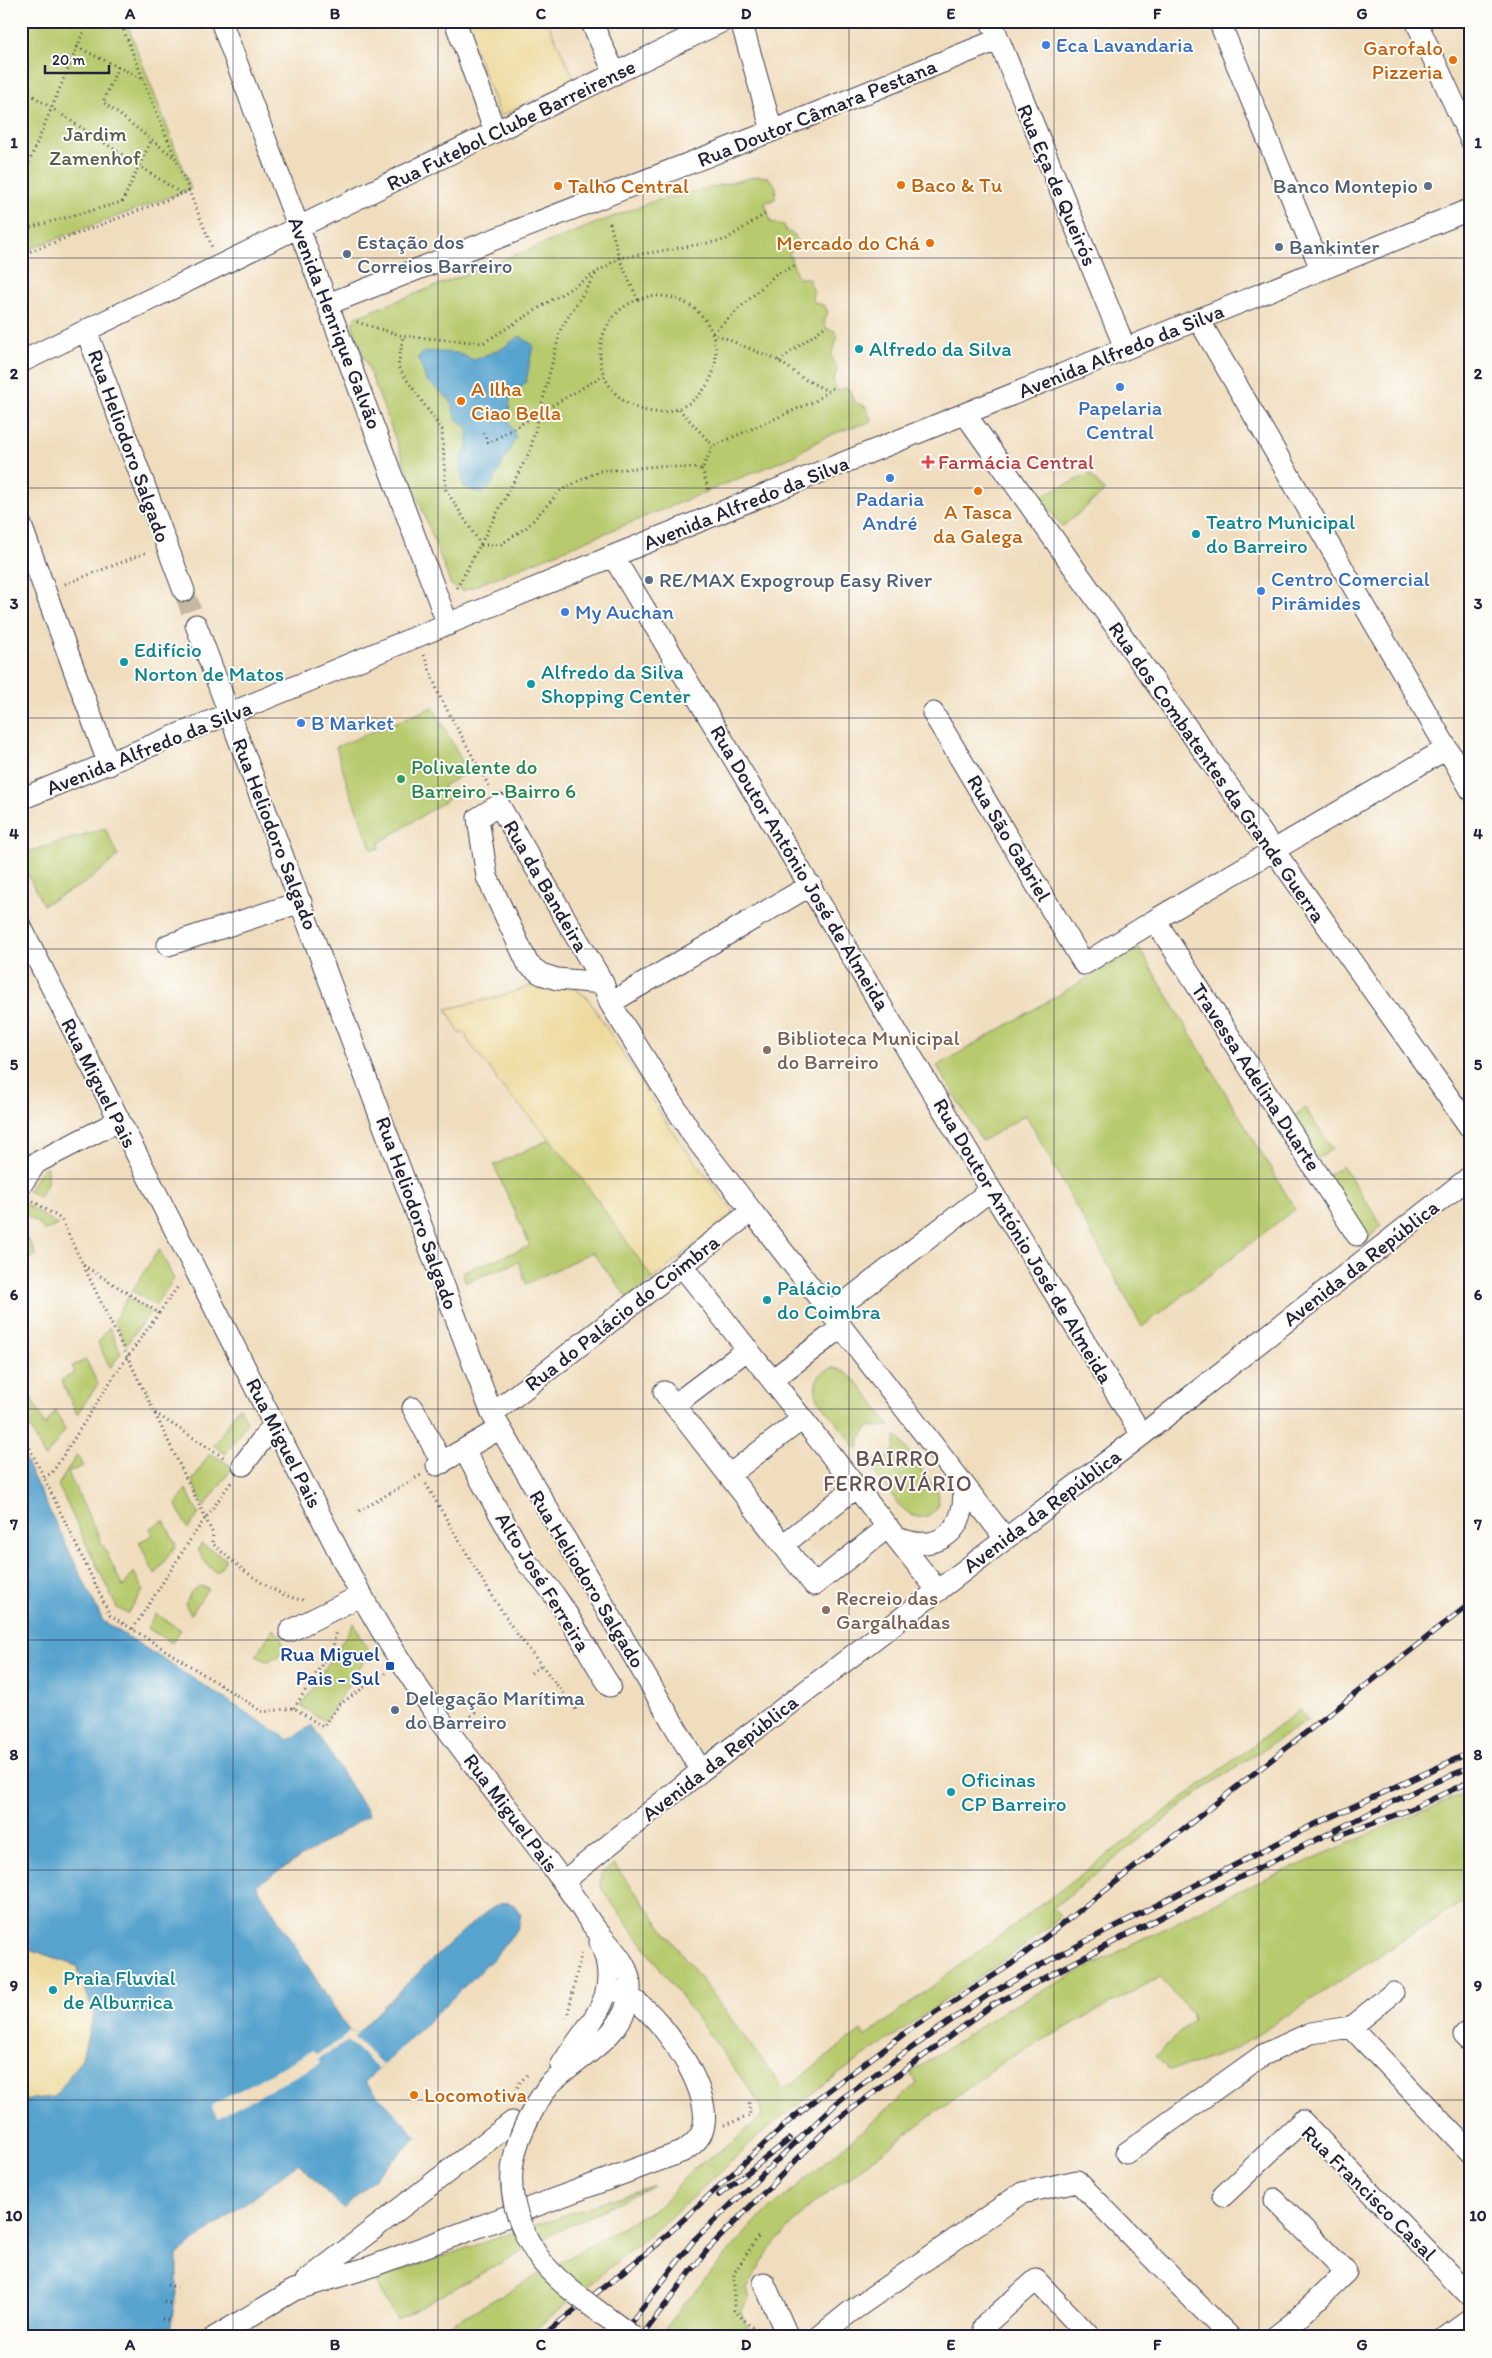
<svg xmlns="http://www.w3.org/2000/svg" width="1492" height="2358" viewBox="0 0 1492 2358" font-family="Itim,sans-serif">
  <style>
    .green { fill: #b7ca6d; stroke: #6c7654 }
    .sand { fill: #eeda9e; stroke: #887e6c }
    .water { fill: #56a3ce; stroke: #3c6284 }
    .pier { fill: #f0ddbe }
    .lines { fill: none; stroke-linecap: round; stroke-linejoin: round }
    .minor-tunnel { stroke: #c7b8a4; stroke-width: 21; stroke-dasharray: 21 11; stroke-linecap: butt }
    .minor-casing { stroke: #413e4f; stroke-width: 23 }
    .path { stroke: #413e4f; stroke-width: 3; stroke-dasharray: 1 4; stroke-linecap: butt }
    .minor { stroke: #fff; stroke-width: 21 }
    .rail-casing { stroke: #22223b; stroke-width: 5.5 }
    .rail { stroke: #fdfcf7; stroke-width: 4; stroke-dasharray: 11; stroke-linecap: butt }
    .minor-bridge-casing { stroke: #413e4f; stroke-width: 23; stroke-linecap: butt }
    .minor-bridge { stroke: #fff; stroke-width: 21 }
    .grid { fill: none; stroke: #22223b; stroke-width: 1; stroke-opacity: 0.55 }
    .shop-dot { fill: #3f7fe0; stroke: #fdfcf7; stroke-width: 2 }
    .food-dot { fill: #e8710a; stroke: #fdfcf7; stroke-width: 2 }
    .service-dot { fill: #5c6f8a; stroke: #fdfcf7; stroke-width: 2 }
    .culture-dot { fill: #0f9aa8; stroke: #fdfcf7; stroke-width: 2 }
    .health-dot { fill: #e0444e; stroke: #fdfcf7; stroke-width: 2 }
    .leisure-dot { fill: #2e9e5b; stroke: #fdfcf7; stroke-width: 2 }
    .education-dot { fill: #8d6e63; stroke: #fdfcf7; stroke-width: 2 }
    .transit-dot { fill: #1a4fb4; stroke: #fdfcf7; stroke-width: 2 }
    .labels { text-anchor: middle; stroke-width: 4; stroke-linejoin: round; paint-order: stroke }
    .shop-label { font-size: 21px; fill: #366cbe; stroke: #fdfcf7; text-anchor: start }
    .food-label { font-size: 21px; fill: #c56008; stroke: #fdfcf7; text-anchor: start }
    .street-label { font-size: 21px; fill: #22223b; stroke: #fdfcf7 }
    .park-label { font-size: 21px; fill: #565d4c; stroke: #fdfcf7 }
    .service-label { font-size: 21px; fill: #4e5e75; stroke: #fdfcf7; text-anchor: start }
    .culture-label { font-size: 21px; fill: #0d838f; stroke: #fdfcf7; text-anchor: start }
    .health-label { font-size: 21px; fill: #be3a42; stroke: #fdfcf7; text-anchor: start }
    .leisure-label { font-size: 21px; fill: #27864d; stroke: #fdfcf7; text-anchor: start }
    .education-label { font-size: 21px; fill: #785e54; stroke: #fdfcf7; text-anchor: start }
    .transit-label { font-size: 21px; fill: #164399; stroke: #fdfcf7; text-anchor: end }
    .neighbourhood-label { font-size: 22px; letter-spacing: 1px; fill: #665056; stroke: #fdfcf7 }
    .neatline { fill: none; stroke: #22223b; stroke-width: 2 }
    .grid-label { font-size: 16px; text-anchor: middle; font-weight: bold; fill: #22223b }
  </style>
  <rect width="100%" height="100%" fill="#fdfcf7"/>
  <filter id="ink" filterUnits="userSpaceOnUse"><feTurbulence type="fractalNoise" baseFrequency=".02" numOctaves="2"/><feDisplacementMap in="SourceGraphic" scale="10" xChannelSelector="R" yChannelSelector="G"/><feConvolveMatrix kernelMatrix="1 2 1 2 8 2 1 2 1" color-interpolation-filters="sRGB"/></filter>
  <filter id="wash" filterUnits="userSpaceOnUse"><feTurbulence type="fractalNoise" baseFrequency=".0096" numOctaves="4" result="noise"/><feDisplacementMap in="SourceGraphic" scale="20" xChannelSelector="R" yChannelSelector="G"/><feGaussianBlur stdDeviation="1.12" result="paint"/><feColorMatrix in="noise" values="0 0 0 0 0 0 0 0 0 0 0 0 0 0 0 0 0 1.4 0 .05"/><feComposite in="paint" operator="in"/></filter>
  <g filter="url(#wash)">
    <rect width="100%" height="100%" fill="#f0ddbe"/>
    <path class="green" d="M21 21H126L191 189 21 252Z
      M758 176 768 177 776 186 775 199 765 203 771 222 784 225 786 231 795 235 798 244 789 253 798 278H808L814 292 812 297 814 302 825 306 828 312 824 322 827 329 835 331 838 337 831 355 837 370 833 381 837 391 845 388 850 390 854 402 866 407 872 422C842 429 819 438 794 456L463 591 451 585 352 325 356 317 651 202Z
      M1090 474 1105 491 1062 527 1040 496Z
      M433 707 468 772 443 786 450 798 379 843 380 848 372 850 348 787 336 747Z
      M105 828 118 856 87 882 43 905 21 861V854Z
      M1139 948 1295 1209 1142 1327 1026 1115 982 1141 937 1066Z
      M1305 1108 1332 1149 1318 1159 1291 1118Z
      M550 1139 584 1181 653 1279 628 1298 592 1252 526 1284 519 1262 466 1282 462 1272 530 1246 494 1165Z
      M1343 1166 1382 1226 1368 1238 1327 1176Z
      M47 1167V1184L39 1197 28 1191 42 1169Z
      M21 1201 58 1225 44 1231 38 1223 21 1213Z
      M21 1232 28 1239 36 1255 22 1262 25 1269 21 1271Z
      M159 1249 174 1279 155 1305 132 1291Z
      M128 1297 150 1312 126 1345 114 1320Z
      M109 1327 121 1353 110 1368 98 1343Z
      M86 1360 98 1384 77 1414 61 1380 75 1373 72 1366Z
      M832 1368C854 1368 877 1409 890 1426L869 1427 860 1438V1448L858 1450 818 1399C812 1384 817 1373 832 1368Z
      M21 1376 45 1426 56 1410 65 1430 45 1458 21 1409Z
      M239 1406 247 1422 226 1454 214 1446Z
      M897 1436 938 1492C940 1501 939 1508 932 1513 925 1518 917 1519 910 1514 897 1506 876 1473 866 1460L868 1458C884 1465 897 1454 895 1438Z
      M210 1453 233 1467 204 1507 192 1481Z
      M77 1455 83 1466 68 1473 123 1587 134 1572 143 1591 127 1614 117 1608 58 1485Z
      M186 1489 199 1514 188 1529 176 1505Z
      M164 1521 176 1545 155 1575 139 1542 153 1535 150 1528Z
      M201 1544 226 1559 217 1573C207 1566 203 1560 198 1549Z
      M199 1586 208 1588 191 1615 185 1604 191 1592Z
      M156 1614 181 1630 172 1643 147 1628Z
      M354 1623 369 1653 325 1721 301 1706Z
      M273 1629 281 1636 284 1648 278 1658 266 1661 256 1656Z
      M1300 1710 1308 1720 1203 1789 1053 1908 1060 1917 1030 1942 837 2075 763 2132 672 2216 526 2337H428L661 2205 691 2170 732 2143 762 2116 759 2102 601 1888 602 1873 614 1864 784 2089 861 2031 865 2037Z
      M1471 1790V1896L1237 2048 1195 2064 1169 2070 1155 2056 1193 2020 1191 2013 1160 1977 1004 2061 805 2210 769 2250 746 2289 749 2298 741 2312 749 2330 760 2337H660L681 2307 755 2222 917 2084 910 2073 1006 2009 1234 1893Z
      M654 2185 564 2228 397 2320 375 2282 393 2273Z"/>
    <path class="sand" d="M464 21H547L575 80 500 116Z
      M537 984 575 989 587 997 671 1130 733 1211 732 1214 653 1279 584 1181 550 1139 496 1080 497 1079C488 1063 471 1050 464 1032L460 1034 446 1009 498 997Z
      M21 1929 27 1948 77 1966 94 2014 82 2058 55 2097 21 2100Z"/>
    <path class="water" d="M520 336 533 345 526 382 510 399 509 422 516 437 491 486 481 494 463 486 460 463 468 444V428L456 419 450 400 426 380 418 357 426 351 457 353 474 360 501 349Z
      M21 1452 103 1621 289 1740 312 1725 369 1815 256 1885 349 2031 358 2032C380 2011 482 1906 503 1903 511 1901 518 1907 521 1914L518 1928 494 1958 365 2082 417 2137 343 2209 298 2163 177 2255V2287L169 2337H21V2100L55 2097 82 2058 94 2014 77 1966 27 1948 21 1929Z"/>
    <path class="pier" d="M349 2031 358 2032 354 2037 383 2065 379 2069 348 2041 318 2059 320 2063 218 2118 211 2106 313 2050 316 2054 343 2039 342 2038Z"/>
  </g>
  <g filter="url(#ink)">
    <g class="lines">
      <path class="minor-tunnel" d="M184 591 196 625"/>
      <g class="minor-casing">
        <path id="minor" d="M221 21 448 625
          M455 21 495 132
          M591 21 615 74
          M741 21 772 131
          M991 21 1125 348
          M1219 21 1321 269
          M1416 21 1471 140
          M328 304 772 131 997 40
          M1199 320 1471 790
          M86 330 184 591
          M21 362 723 21
          M966 415 1471 1129
          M21 525 109 765
          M613 556 991 1190 1142 1435
          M196 625 492 1414 701 1771
          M933 713 1084 964 1155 920 1446 749
          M21 799 613 556 1471 209
          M1155 920 1357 1235
          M21 927 349 1572C377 1626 409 1677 445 1726 492 1791 545 1852 589 1920 603 1942 632 1961 630 1990 626 2037 579 2056 549 2085
          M168 945 301 902
          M603 983 557 979 541 974 528 964 487 877 478 818 499 805 603 983 610 1003 692 1134 1005 1538
          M610 1003 811 885
          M21 1185 36 1163 118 1121
          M682 1266 938 1591
          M831 1313 991 1190
          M772 1380 842 1327
          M664 1392 814 1585 888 1527
          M674 1405 748 1349
          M413 1408 442 1463
          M492 1414 752 1211
          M464 1450 527 1563C563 1597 583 1646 610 1686
          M243 1465 267 1433 276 1428
          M437 1465 499 1429
          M729 1475 802 1419
          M896 1537C939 1556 969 1529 963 1484
          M783 1545 856 1487
          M290 1631 362 1595
          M564 1881 701 1771 1142 1435 1471 1176
          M1393 1993 1351 2027 1471 2153
          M1471 2029 1464 2035 1471 2042
          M561 2066C587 2022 625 1998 600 1942
          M1126 2153 1263 2055 1311 2033 1351 2027
          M1223 2196 1302 2121 1471 2297
          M1275 2200 1346 2272 1293 2323 1275 2337
          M306 2281 512 2122
          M764 2283 788 2337
          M984 2326 1036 2280 1090 2337
          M215 2337 294 2290 370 2267 684 2151C691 2146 698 2141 702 2132 716 2096 668 2028 642 2006 632 1997 620 1993 608 1987
          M819 2337 850 2312 1022 2193 1077 2181 1230 2337
          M1445 2337 1471 2318"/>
      </g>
      <path class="path" d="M21 22 23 21
        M77 47 143 79 120 21
        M118 67 103 102 175 158
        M143 79 212 247
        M21 88 182 194 189 191
        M21 181 88 21
        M21 230 122 202 151 141
        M21 255 182 194
        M794 266 776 274 713 333 779 361 804 379 828 391
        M600 354a58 58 0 1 1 116 0a58 58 0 1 1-116 0Z
        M638 300 619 258 725 240 768 212
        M357 322 403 336
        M779 361 826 326
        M679 409 713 446
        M483 433 489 443 604 375
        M702 469 709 491
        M481 545 446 490 442 430 398 367 403 336 483 343 597 272
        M481 545H500L527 527 561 490 599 471 660 466 702 469 713 446 815 401 835 386
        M65 584 148 552
        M457 588 530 451 561 328 597 272 619 258 609 219
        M424 655 439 695 490 788
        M33 1201 61 1219 213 1534 212 1543C235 1564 272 1596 303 1600
        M159 1313 179 1285
        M155 1413 223 1457
        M21 1430 110 1615 263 1712 294 1708 323 1727 340 1704 385 1673
        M44 1477 52 1473 114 1376 159 1313 83 1265
        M426 1484 484 1583 514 1630 578 1712
        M359 1511 421 1475
        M133 1629 192 1537 232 1481
        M531 1673 541 1666
        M294 1708 333 1647 336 1630
        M471 1716 476 1712
        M567 2018 581 1954
        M511 2101 520 2082 529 2073
        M724 2125 750 2116 749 2101
        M758 2237 734 2273V2310L751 2327 763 2331
        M167 2285 177 2287
        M164 2302 174 2304
        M162 2319 172 2321
        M158 2336 166 2337"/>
      <use href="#minor" class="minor"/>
      <g class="rail-casing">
        <path id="rail" d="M1335 1837 1409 1810 1471 1781
          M719 2195 790 2139
          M654 2247 789 2121 817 2099 909 2030 1010 1965 1471 1603
          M541 2337 659 2243
          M620 2337 694 2240 840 2100 910 2049 988 1995 1048 1961 1309 1827 1471 1752
          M641 2337 708 2249 834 2122 991 2006 1186 1904 1423 1787 1471 1767"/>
      </g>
      <use href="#rail" class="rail"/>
      <g class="minor-bridge-casing">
        <path id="minor-bridge" d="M549 2085C508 2143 496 2192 537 2255 556 2284 605 2315 633 2337"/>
      </g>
      <use href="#minor-bridge" class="minor-bridge"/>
    </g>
  </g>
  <path class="grid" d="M233 21V2337M438 21V2337M643 21V2337M849 21V2337M1054 21V2337M1259 21V2337M21 258H1471M21 488H1471M21 718H1471M21 949H1471M21 1179H1471M21 1409H1471M21 1640H1471M21 1870H1471M21 2100H1471"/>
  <g class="shop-dot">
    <circle cx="1046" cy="45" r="5"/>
    <circle cx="1120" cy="387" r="5"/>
    <circle cx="890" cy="478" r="5"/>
    <circle cx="1261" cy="591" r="5"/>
    <circle cx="565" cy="612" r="5"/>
    <circle cx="301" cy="723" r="5"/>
  </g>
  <g class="food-dot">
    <circle cx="1453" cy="60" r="5"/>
    <circle cx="901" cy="185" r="5"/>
    <circle cx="558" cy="186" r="5"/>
    <circle cx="930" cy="243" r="5"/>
    <circle cx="461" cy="401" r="5"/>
    <circle cx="978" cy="491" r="5"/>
    <circle cx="414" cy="2095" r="5"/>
  </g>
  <g class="service-dot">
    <circle cx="1428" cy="186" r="5"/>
    <circle cx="1279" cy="247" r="5"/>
    <circle cx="347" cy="254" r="5"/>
    <circle cx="649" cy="580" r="5"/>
    <circle cx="395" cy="1710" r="5"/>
  </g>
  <g class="culture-dot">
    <circle cx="859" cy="349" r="5"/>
    <circle cx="1196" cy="534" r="5"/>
    <circle cx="124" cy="662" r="5"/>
    <circle cx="531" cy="684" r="5"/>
    <circle cx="767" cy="1300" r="5"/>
    <circle cx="951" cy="1792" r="5"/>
    <circle cx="53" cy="1990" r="5"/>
  </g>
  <path class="health-dot" d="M925.5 454.5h5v5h5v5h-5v5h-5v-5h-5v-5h5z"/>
  <circle class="leisure-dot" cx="401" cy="779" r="5"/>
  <g class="education-dot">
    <circle cx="767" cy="1050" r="5"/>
    <circle cx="826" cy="1610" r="5"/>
  </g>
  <rect class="transit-dot" x="385" y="1661" width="10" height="10" rx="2.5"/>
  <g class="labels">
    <g class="shop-label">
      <text x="1056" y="52">Eca Lavandaria</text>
      <text x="1120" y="415" text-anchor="middle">Papelaria<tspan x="1120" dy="24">Central</tspan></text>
      <text x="890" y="506" text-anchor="middle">Padaria<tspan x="890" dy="24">André</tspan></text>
      <text x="1271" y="586">Centro Comercial<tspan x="1271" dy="24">Pirâmides</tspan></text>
      <text x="575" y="619">My Auchan</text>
      <text x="311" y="730">B Market</text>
    </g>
    <g class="food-label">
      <text x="1443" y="55" text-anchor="end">Garofalo<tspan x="1443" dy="24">Pizzeria</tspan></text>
      <text x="911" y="192">Baco &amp; Tu</text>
      <text x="568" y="193">Talho Central</text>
      <text x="920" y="250" text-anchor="end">Mercado do Chá</text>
      <text x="471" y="396">A Ilha<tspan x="471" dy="24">Ciao Bella</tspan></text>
      <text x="978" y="519" text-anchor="middle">A Tasca<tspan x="978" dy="24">da Galega</tspan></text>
      <text x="424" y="2102">Locomotiva</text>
    </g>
    <g class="street-label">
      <text transform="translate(817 113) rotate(-22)" y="7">Rua Doutor Câmara Pestana</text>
      <text transform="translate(511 125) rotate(-26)" y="7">Rua Futebol Clube Barreirense</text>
      <text transform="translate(1057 185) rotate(67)" y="7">Rua Eça de Queirós</text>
      <text transform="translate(335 323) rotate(69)" y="7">Avenida Henrique Galvão</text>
      <text transform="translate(1121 351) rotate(-22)" y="7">Avenida Alfredo da Silva</text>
      <text transform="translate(129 446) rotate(70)" y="7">Rua Heliodoro Salgado</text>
      <text transform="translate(746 503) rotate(-22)" y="7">Avenida Alfredo da Silva</text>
      <text transform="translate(149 748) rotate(-22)" y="7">Avenida Alfredo da Silva</text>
      <text transform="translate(1217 772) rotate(55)" y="7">Rua dos Combatentes da Grande Guerra</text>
      <text transform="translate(275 834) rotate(69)" y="7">Rua Heliodoro Salgado</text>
      <text transform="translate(1009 838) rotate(59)" y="7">Rua São Gabriel</text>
      <text transform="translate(800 868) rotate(59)" y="7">Rua Doutor António José de Almeida</text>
      <text transform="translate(546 886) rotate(60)" y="7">Rua da Bandeira</text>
      <text transform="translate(1256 1077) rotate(57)" y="7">Travessa Adelina Duarte</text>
      <text transform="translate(99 1083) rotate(63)" y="7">Rua Miguel Pais</text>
      <text transform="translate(417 1213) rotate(70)" y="7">Rua Heliodoro Salgado</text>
      <text transform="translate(1023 1241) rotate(59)" y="7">Rua Doutor António José de Almeida</text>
      <text transform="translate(1361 1263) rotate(-38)" y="7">Avenida da República</text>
      <text transform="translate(622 1313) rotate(-38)" y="7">Rua do Palácio do Coimbra</text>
      <text transform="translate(284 1443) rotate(63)" y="7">Rua Miguel Pais</text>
      <text transform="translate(1042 1511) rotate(-37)" y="7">Avenida da República</text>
      <text transform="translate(587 1579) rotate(59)" y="7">Rua Heliodoro Salgado</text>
      <text transform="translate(543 1582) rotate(58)" y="7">Alto José Ferreira</text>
      <text transform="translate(720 1758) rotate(-38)" y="7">Avenida da República</text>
      <text transform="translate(511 1813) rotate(53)" y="7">Rua Miguel Pais</text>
      <text transform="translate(1369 2193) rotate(45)" y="7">Rua Francisco Casal</text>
    </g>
    <g class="park-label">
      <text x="95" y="141">Jardim<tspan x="95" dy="24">Zamenhof</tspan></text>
    </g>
    <g class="service-label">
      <text x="1418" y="193" text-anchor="end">Banco Montepio</text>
      <text x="357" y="249">Estação dos<tspan x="357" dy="24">Correios Barreiro</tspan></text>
      <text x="1289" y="254">Bankinter</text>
      <text x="659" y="587">RE/MAX Expogroup Easy River</text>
      <text x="405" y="1705">Delegação Marítima<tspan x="405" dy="24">do Barreiro</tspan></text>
    </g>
    <g class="culture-label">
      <text x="869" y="356">Alfredo da Silva</text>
      <text x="1206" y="529">Teatro Municipal<tspan x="1206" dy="24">do Barreiro</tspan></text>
      <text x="134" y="657">Edifício<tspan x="134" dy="24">Norton de Matos</tspan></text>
      <text x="541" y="679">Alfredo da Silva<tspan x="541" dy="24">Shopping Center</tspan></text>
      <text x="777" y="1295">Palácio<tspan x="777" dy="24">do Coimbra</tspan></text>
      <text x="961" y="1787">Oficinas<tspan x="961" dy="24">CP Barreiro</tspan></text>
      <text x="63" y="1985">Praia Fluvial<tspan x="63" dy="24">de Alburrica</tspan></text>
    </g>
    <g class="health-label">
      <text x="938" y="469">Farmácia Central</text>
    </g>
    <g class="leisure-label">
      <text x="411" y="774">Polivalente do<tspan x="411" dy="24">Barreiro - Bairro 6</tspan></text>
    </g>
    <g class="education-label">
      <text x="777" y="1045">Biblioteca Municipal<tspan x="777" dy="24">do Barreiro</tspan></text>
      <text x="836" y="1605">Recreio das<tspan x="836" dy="24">Gargalhadas</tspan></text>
    </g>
    <g class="transit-label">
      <text x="380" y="1661">Rua Miguel<tspan x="380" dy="24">Pais - Sul</tspan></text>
    </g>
    <g class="neighbourhood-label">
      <text x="898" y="1466">BAIRRO<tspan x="898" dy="25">FERROVIÁRIO</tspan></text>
    </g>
  </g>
  <rect width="1492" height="2358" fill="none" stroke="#fdfcf7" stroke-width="55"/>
  <path d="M45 65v8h64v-8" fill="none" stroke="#22223b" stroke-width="2.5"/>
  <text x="52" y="65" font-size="15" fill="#22223b" stroke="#fdfcf7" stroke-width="4" paint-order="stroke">20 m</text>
  <rect x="28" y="28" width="1436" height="2302" class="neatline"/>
  <g class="grid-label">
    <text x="130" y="19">A</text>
    <text x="335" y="19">B</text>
    <text x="541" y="19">C</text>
    <text x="746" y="19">D</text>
    <text x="951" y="19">E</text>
    <text x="1157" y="19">F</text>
    <text x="1362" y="19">G</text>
    <text x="14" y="148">1</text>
    <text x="1478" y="148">1</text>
    <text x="14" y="379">2</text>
    <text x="1478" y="379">2</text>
    <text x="14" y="609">3</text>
    <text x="1478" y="609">3</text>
    <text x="14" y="839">4</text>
    <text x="1478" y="839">4</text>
    <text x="14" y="1070">5</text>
    <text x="1478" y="1070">5</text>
    <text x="14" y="1300">6</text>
    <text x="1478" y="1300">6</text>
    <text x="14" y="1530">7</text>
    <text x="1478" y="1530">7</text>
    <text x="14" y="1760">8</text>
    <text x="1478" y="1760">8</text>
    <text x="14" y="1991">9</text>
    <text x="1478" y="1991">9</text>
    <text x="14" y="2221">10</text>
    <text x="1478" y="2221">10</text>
    <text x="130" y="2350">A</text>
    <text x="335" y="2350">B</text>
    <text x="541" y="2350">C</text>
    <text x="746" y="2350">D</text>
    <text x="951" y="2350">E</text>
    <text x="1157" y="2350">F</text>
    <text x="1362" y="2350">G</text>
  </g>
</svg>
